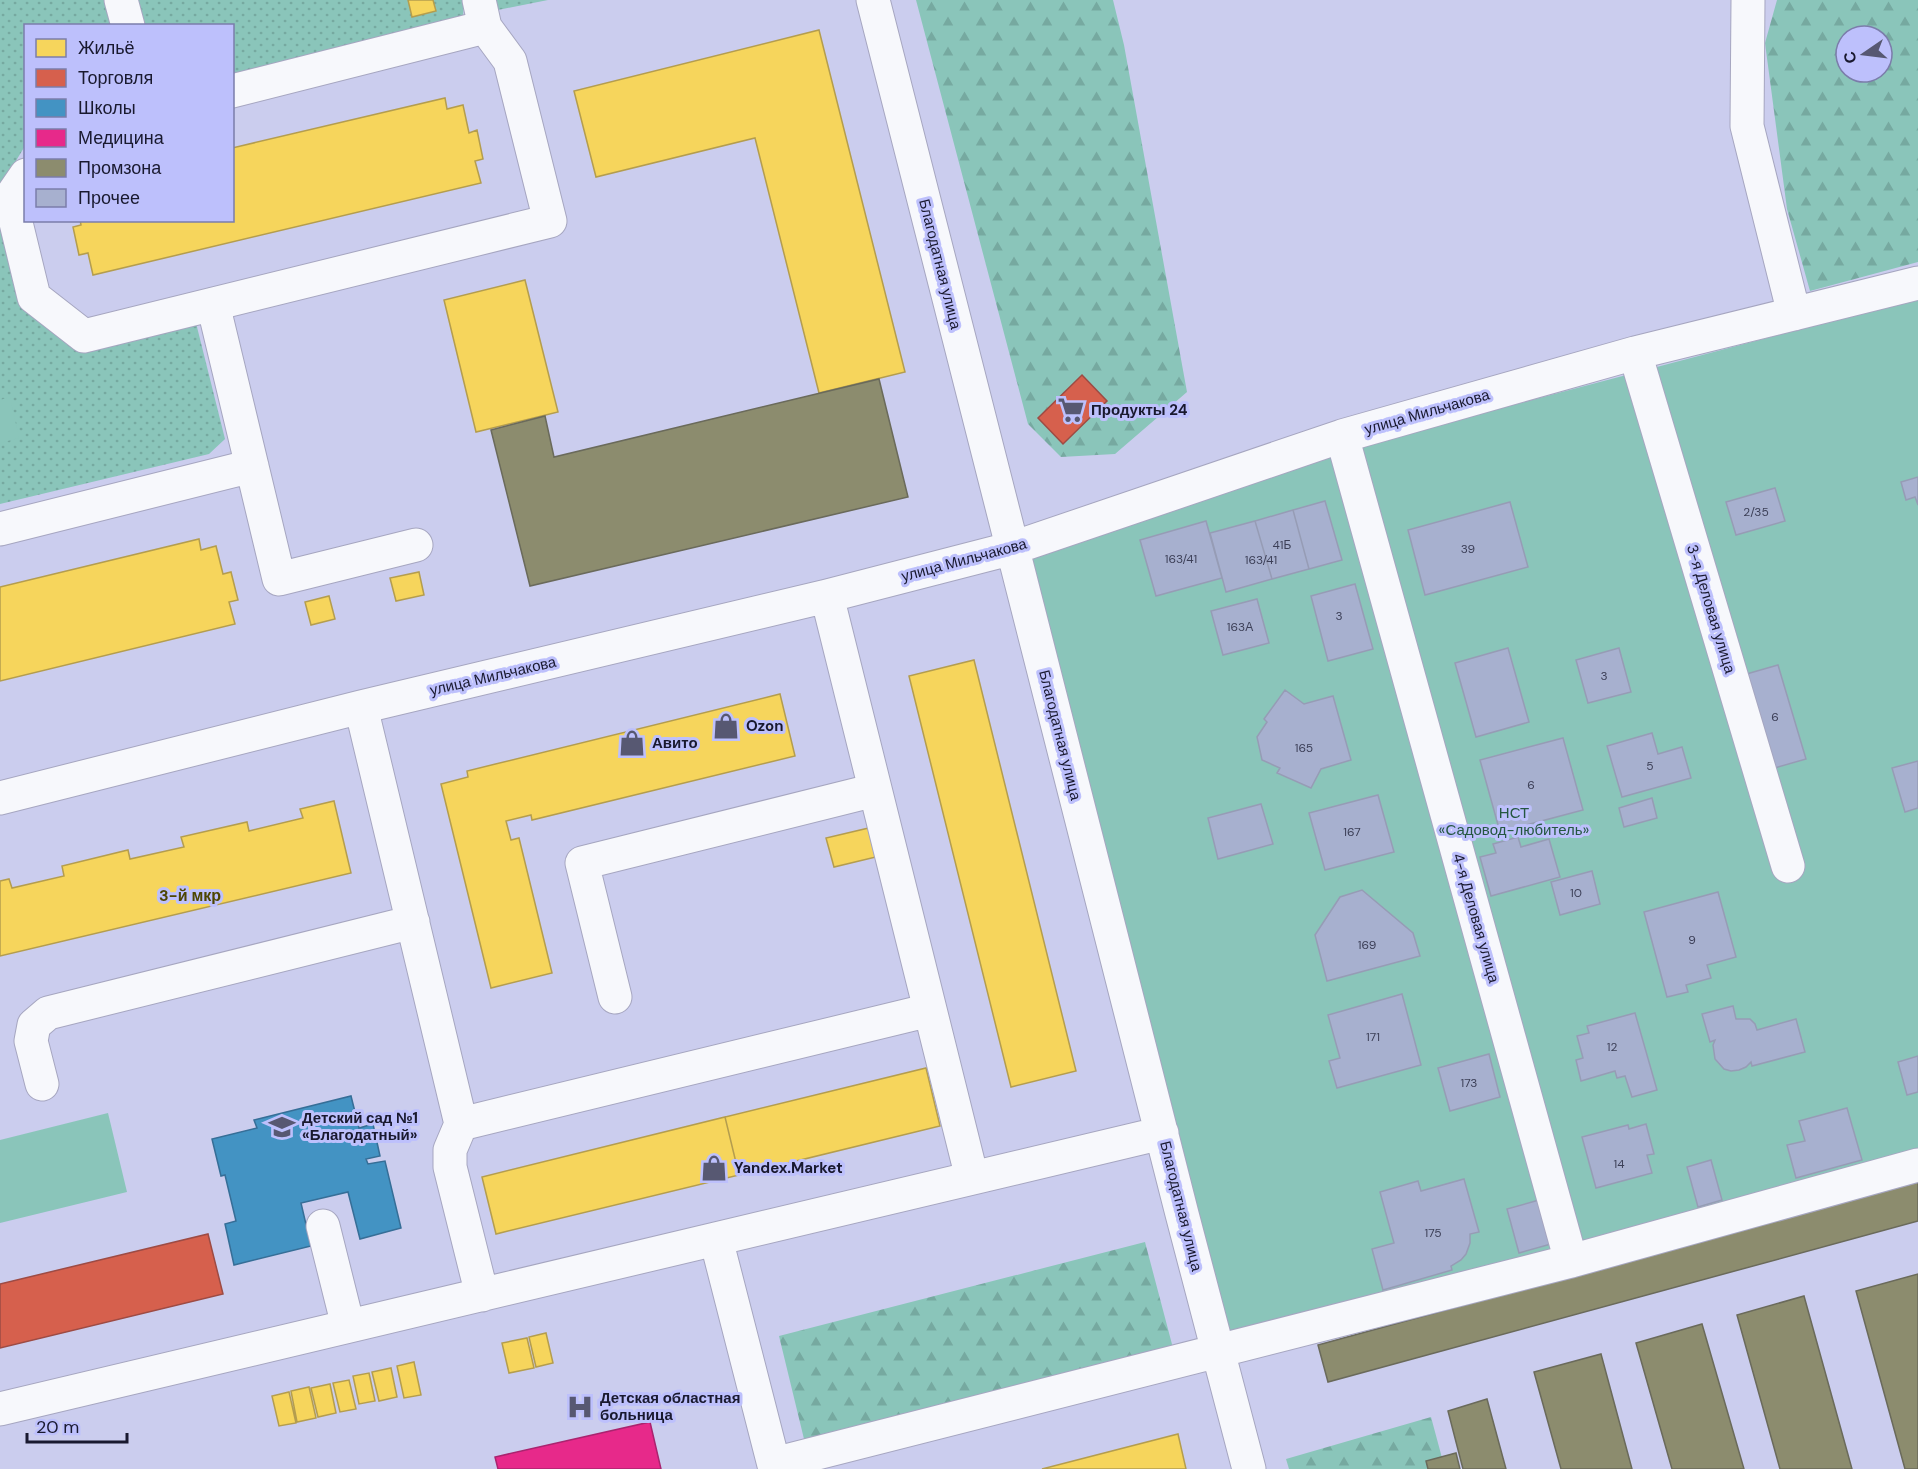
<svg xmlns="http://www.w3.org/2000/svg" width="1918" height="1469" viewBox="0 0 1918 1469" font-family="'DM Sans',sans-serif">
  <style>
    .grass { fill: url(#grass-dots) }
    .forest { fill: url(#forest-firs); fill-rule: evenodd }
    .green { fill: #8ac5ba }
    .homes { fill: #f6d55c; stroke: #b49d4e; stroke-width: 1.5 }
    .shops { fill: #d6604d; stroke: #9d4b44; stroke-width: 1.5 }
    .schools { fill: #4393c3; stroke: #366e97; stroke-width: 1.5 }
    .health { fill: #e7298a; stroke: #a9246f; stroke-width: 1.5 }
    .industry { fill: #8c8c6e; stroke: #6a6a5b; stroke-width: 1.5 }
    .building { fill: #a7b0cf; stroke: #969cb5; stroke-width: 1.5 }
    .lines { fill: none; stroke-linecap: round; stroke-linejoin: round }
    .minor-casing { stroke: #a6a6c0; stroke-width: 35 }
    .minor { stroke: #f7f8fc; stroke-width: 33 }
    .labels { text-anchor: middle; stroke-width: 6; stroke-linejoin: round; paint-order: stroke }
    .number-label { font-size: 12px; fill: #3c3f57 }
    .street-label { font-size: 15px; fill: #19192f; stroke: #bdc0fc }
    .poi-label { font-size: 15px; font-weight: bold; fill: #19192f; stroke: #bdc0fc; text-anchor: start }
    .park-label { font-size: 15px; fill: #255741; stroke: #bdc0fc }
    .neighbourhood-label { font-size: 16px; font-weight: bold; fill: #4d4502; stroke: #bdc0fc }
  </style>
  <defs>
    <pattern id="grass-dots" width="8" height="8" patternUnits="userSpaceOnUse" patternTransform="scale(1.5)"><rect width="8" height="8" fill="#8ac5ba"/><path d="M2 2h.1M6 6h.1" fill="none" stroke="#76a9a0" stroke-width="1.8" stroke-linecap="round"/></pattern>
    <pattern id="forest-firs" width="22" height="20" patternUnits="userSpaceOnUse" patternTransform="scale(1.5)"><rect width="22" height="20" fill="#8ac5ba"/><path d="M5 1l3.5 6h-7zM16 11l3.5 6h-7z" fill="#76a9a0"/></pattern>
  </defs>
  <rect width="100%" height="100%" fill="#cbcdee"/>
  <path class="grass" d="M0 0H114L120 25 26 26 25 146 0 187Z
    M137 0H464L463 17 233 74 232 26 144 25Z
    M490 0H548L493 11Z
    M0 214 20 307 81 349 196 323 225 439 209 454 0 504Z"/>
  <path class="forest" d="M916 0H1113L1124 45 1187 392 1115 454 1061 457 1028 424Z
    M1777 0H1918V262L1810 291 1787 209 1765 43ZM1846 36H1882V72H1846Z
    M1145 1242 1173 1348 804 1439 779 1336Z
    M1431 1417 1445 1469H1289L1286 1459Z"/>
  <path class="green" d="M1918 298V1152L1230 1335 1032 559 1357 446Z
    M10 397 19 438 0 443V400Z
    M108 1113 127 1192 0 1223V1140Z"/>
  <path class="homes" d="M408 0H433L436 11 412 17Z
    M819 30 905 372 819 393 755 138 596 177 574 91Z
    M445 98 447 109 463 105 469 133 477 130 483 159 475 161 481 183 93 275 88 253 79 255 73 227 81 225 80 220H232V148Z
    M525 280 558 412 476 432 444 300Z
    M199 539 201 550 216 546 223 574 231 572 238 600 229 602 235 624 0 681V587Z
    M419 572 424 595 396 601 390 578Z
    M329 596 335 619 311 625 305 602Z
    M974 660 1076 1071 1011 1087 909 676Z
    M780 694 795 756 532 820 531 815 506 821 511 840 519 838 552 973 491 988 441 784 468 777 467 771Z
    M334 801 351 873 0 956V881L9 879 12 888 64 876 62 866 128 850 130 859 184 847 181 837 247 822 249 831 303 818 300 809Z
    M873 827 880 856 834 867 826 838Z
    M926 1068 940 1126 739 1175 725 1117Z
    M725 1117 739 1175 496 1234 482 1177Z
    M546 1333 553 1363 536 1367 529 1337Z
    M527 1338 534 1368 509 1373 502 1343Z
    M414 1362 421 1395 404 1398 397 1366Z
    M391 1368 397 1397 379 1401 372 1372Z
    M369 1373 375 1401 359 1404 353 1376Z
    M349 1380 356 1409 340 1412 333 1383Z
    M330 1384 336 1413 318 1417 311 1388Z
    M309 1387 316 1418 297 1422 291 1391Z
    M289 1392 296 1423 279 1426 272 1396Z
    M1178 1434 1186 1469H1042Z"/>
  <path class="shops" d="M1082 375 1107 401 1063 444 1038 418Z
    M208 1234 223 1294 0 1348V1284Z"/>
  <path class="schools" d="M351 1096 359 1128 373 1124 380 1156 366 1159 368 1164 385 1161 401 1228 360 1239 348 1192 301 1203 311 1246 234 1265 225 1224 236 1221 225 1175 221 1176 212 1139 257 1128 254 1120Z"/>
  <path class="health" d="M650 1422 661 1469H498L495 1457Z"/>
  <path class="industry" d="M879 379 908 497 530 586 491 430 545 416 554 457Z
    M1918 1181V1221L1328 1382 1318 1345Z
    M1918 1274V1469H1905L1856 1291Z
    M1804 1296 1852 1469H1780L1737 1315Z
    M1702 1324 1744 1469H1672L1636 1343Z
    M1601 1354 1632 1469H1561L1534 1372Z
    M1487 1399 1506 1469H1463L1448 1411Z
    M1456 1453 1460 1469H1428L1426 1461Z"/>
  <path class="building" d="M1918 477V505L1915 497 1906 500 1901 482Z
    M1775 488 1785 521 1736 535 1726 502Z
    M1325 501 1342 560 1309 569 1293 510Z
    M1510 502 1528 567 1425 595 1408 530Z
    M1293 510 1309 569 1272 579 1255 521Z
    M1206 521 1222 578 1156 596 1140 540Z
    M1255 521 1272 579 1226 592 1210 533Z
    M1355 584 1373 649 1328 661 1311 596Z
    M1257 599 1269 643 1223 655 1211 611Z
    M1508 648 1529 722 1476 737 1455 663Z
    M1619 648 1631 692 1588 703 1576 660Z
    M1778 665 1806 759 1771 769 1743 675Z
    M1285 690 1304 704 1333 696 1351 760 1321 769 1311 788 1277 773 1280 768 1262 760 1257 737 1267 722 1264 719Z
    M1652 733 1658 754 1682 747 1691 778 1622 797 1607 746Z
    M1563 738 1583 810 1500 832 1480 760Z
    M1918 761V808L1905 812 1892 768Z
    M1378 795 1394 852 1325 870 1309 813Z
    M1652 798 1657 818 1624 827 1619 808Z
    M1261 804 1273 844 1218 859 1208 818Z
    M1518 837 1521 847 1549 839 1560 877 1491 896 1480 857 1496 853 1493 844Z
    M1592 871 1600 904 1560 915 1551 882Z
    M1362 890 1413 933 1420 956 1327 981 1315 935 1340 897Z
    M1718 892 1736 957 1707 965 1711 978 1686 985 1688 992 1667 997 1644 912Z
    M1402 994 1421 1065 1337 1088 1329 1061 1340 1058 1328 1015Z
    M1733 1006 1736 1019H1750L1755 1024 1757 1030 1796 1019 1805 1052 1752 1066 1751 1062 1746 1067 1739 1070 1731 1071 1724 1069 1715 1059 1713 1045 1715 1040 1710 1042 1702 1014Z
    M1635 1013 1657 1090 1632 1097 1625 1076 1617 1078 1615 1071 1581 1081 1576 1060 1583 1058 1577 1036 1589 1033 1587 1026Z
    M1489 1054 1500 1097 1450 1111 1438 1068Z
    M1918 1056V1092L1907 1095 1898 1062Z
    M1847 1108 1862 1160 1796 1178 1787 1145 1805 1141 1799 1121Z
    M1646 1124 1654 1154 1647 1155 1652 1173 1596 1188 1582 1137 1628 1125 1629 1129Z
    M1711 1160 1722 1200 1698 1207 1687 1167Z
    M1464 1179 1479 1232 1470 1234V1243L1466 1254 1461 1260 1451 1266 1452 1270 1383 1290 1372 1249 1394 1243 1380 1192 1418 1181 1421 1191Z
    M1539 1200 1551 1244 1519 1253 1507 1209Z"/>
  <g class="lines">
    <g class="minor-casing">
      <path id="minor" d="M121 0 128 26
        M479 0 485 27
        M873 0 1182 1214 1249 1469
        M1748 0 1747 126 1794 314
        M26 175 10 198 34 297 84 336 550 221 510 61 485 27 232 91
        M213 304 279 579 416 545
        M1635 353 1788 866
        M1342 436 1571 1261
        M0 529 252 466
        M827 596 972 1178
        M361 707 461 1124 450 1150V1167L482 1295
        M0 798 361 707 827 596 1013 548 1342 436 1635 353 1918 283
        M615 997 582 863 875 790
        M42 1084 31 1041 34 1025 48 1013 413 922
        M461 1124 930 1010
        M323 1226 348 1326
        M716 1239 775 1469
        M0 1409 1162 1133
        M774 1464 1571 1261 1918 1165"/>
    </g>
    <use href="#minor" class="minor"/>
  </g>
  <defs>
    <g id="supermarket-bare" transform="scale(2.07)"><path d="M-6-5.5h2.5l.6 2H6L4.5 2H-2.5L-4.4-4H-6ZM-1.5 3.2a1.3 1.3 0 1 0 .1 0ZM3 3.2a1.3 1.3 0 1 0 .1 0Z" fill="#575872" stroke="#bdc0fc" stroke-width="2.5" paint-order="stroke"/></g>
    <g id="shop-bare" transform="scale(2.07)"><path d="M-5-2.5h2.3a2.7 3.5 0 0 1 5.4 0H5L5.5 6h-11ZM-1.5-2.5h3a1.5 2.3 0 0 0-3 0Z" fill="#575872" stroke="#bdc0fc" stroke-width="2.5" paint-order="stroke"/></g>
    <g id="school-bare" transform="scale(2.07)"><path d="M0-5L7-2L0 1L-7-2ZM-4 1L0 2.5L4 1V4Q0 6-4 4Z" fill="#575872" stroke="#bdc0fc" stroke-width="2.5" paint-order="stroke"/></g>
    <g id="hospital-bare" transform="scale(2.07)"><path d="M-5-5h3v3.5h4V-5h3V5h-3V1.5h-4V5h-3Z" fill="#575872" stroke="#bdc0fc" stroke-width="2.5" paint-order="stroke"/></g>
  </defs>
  <g fill-rule="evenodd">
    <use href="#supermarket-bare" x="1071" y="410"/>
    <use href="#shop-bare" x="726" y="726"/>
    <use href="#shop-bare" x="632" y="743"/>
    <use href="#school-bare" x="282" y="1127"/>
    <use href="#shop-bare" x="714" y="1168"/>
    <use href="#hospital-bare" x="580" y="1407"/>
  </g>
  <g class="labels">
    <g class="number-label">
      <text x="1756" y="516">2/35</text>
      <text x="1282" y="549">41Б</text>
      <text x="1468" y="553">39</text>
      <text x="1181" y="563">163/41</text>
      <text x="1261" y="564">163/41</text>
      <text x="1339" y="620">3</text>
      <text x="1240" y="631">163А</text>
      <text x="1604" y="680">3</text>
      <text x="1775" y="721">6</text>
      <text x="1304" y="752">165</text>
      <text x="1650" y="770">5</text>
      <text x="1531" y="789">6</text>
      <text x="1352" y="836">167</text>
      <text x="1576" y="897">10</text>
      <text x="1692" y="944">9</text>
      <text x="1367" y="949">169</text>
      <text x="1373" y="1041">171</text>
      <text x="1612" y="1051">12</text>
      <text x="1469" y="1087">173</text>
      <text x="1619" y="1168">14</text>
      <text x="1433" y="1237">175</text>
    </g>
    <g class="street-label">
      <text transform="translate(940 264) rotate(76)" y="5">Благодатная улица</text>
      <text transform="translate(1427 412) rotate(-16)" y="5">улица Мильчакова</text>
      <text transform="translate(964 560) rotate(-15)" y="5">улица Мильчакова</text>
      <text transform="translate(1711 609) rotate(73)" y="5">3-я Деловая улица</text>
      <text transform="translate(493 676) rotate(-13)" y="5">улица Мильчакова</text>
      <text transform="translate(1060 735) rotate(76)" y="5">Благодатная улица</text>
      <text transform="translate(1476 918) rotate(74)" y="5">4-я Деловая улица</text>
      <text transform="translate(1181 1206) rotate(76)" y="5">Благодатная улица</text>
    </g>
    <g class="poi-label">
      <text x="1091" y="415">Продукты 24</text>
      <text x="746" y="731">Ozon</text>
      <text x="652" y="748">Авито</text>
      <text x="302" y="1123">Детский сад №1<tspan x="302" dy="17">«Благодатный»</tspan></text>
      <text x="734" y="1173">Yandex.Market</text>
      <text x="600" y="1403">Детская областная<tspan x="600" dy="17">больница</tspan></text>
    </g>
    <g class="park-label">
      <text x="1514" y="818">НСТ<tspan x="1514" dy="17">«Садовод-любитель»</tspan></text>
    </g>
    <g class="neighbourhood-label">
      <text x="190" y="901">3-й мкр</text>
    </g>
  </g>
  <rect x="24" y="24" width="210" height="198" fill="#bdc0fc" stroke="#7b7daa" stroke-width="1.5"/>
  <rect x="36" y="39" width="30" height="18" fill="#f6d55c" stroke="#7b7daa" stroke-width="1.5"/>
  <text x="78" y="54" font-size="18" fill="#19192f">Жильё</text>
  <rect x="36" y="69" width="30" height="18" fill="#d6604d" stroke="#7b7daa" stroke-width="1.5"/>
  <text x="78" y="84" font-size="18" fill="#19192f">Торговля</text>
  <rect x="36" y="99" width="30" height="18" fill="#4393c3" stroke="#7b7daa" stroke-width="1.5"/>
  <text x="78" y="114" font-size="18" fill="#19192f">Школы</text>
  <rect x="36" y="129" width="30" height="18" fill="#e7298a" stroke="#7b7daa" stroke-width="1.5"/>
  <text x="78" y="144" font-size="18" fill="#19192f">Медицина</text>
  <rect x="36" y="159" width="30" height="18" fill="#8c8c6e" stroke="#7b7daa" stroke-width="1.5"/>
  <text x="78" y="174" font-size="18" fill="#19192f">Промзона</text>
  <rect x="36" y="189" width="30" height="18" fill="#a7b0cf" stroke="#7b7daa" stroke-width="1.5"/>
  <text x="78" y="204" font-size="18" fill="#19192f">Прочее</text>
  <g transform="translate(1864 54) rotate(256)"><circle r="28" fill="#bdc0fc" stroke="#7b7daa" stroke-width="1.5"/>
  <path d="M0-4.5L10 22L0 15L-10 22Z" fill="#575872"/>
  <text y="-9" font-size="16" font-weight="bold" text-anchor="middle" fill="#19192f">С</text>
  </g>
  <path d="M27 1433v9h100v-9" fill="none" stroke="#19192f" stroke-width="3"/>
  <text x="36" y="1433" font-size="18" fill="#19192f" stroke="#bdc0fc" stroke-width="4.5" paint-order="stroke">20 m</text>
</svg>
